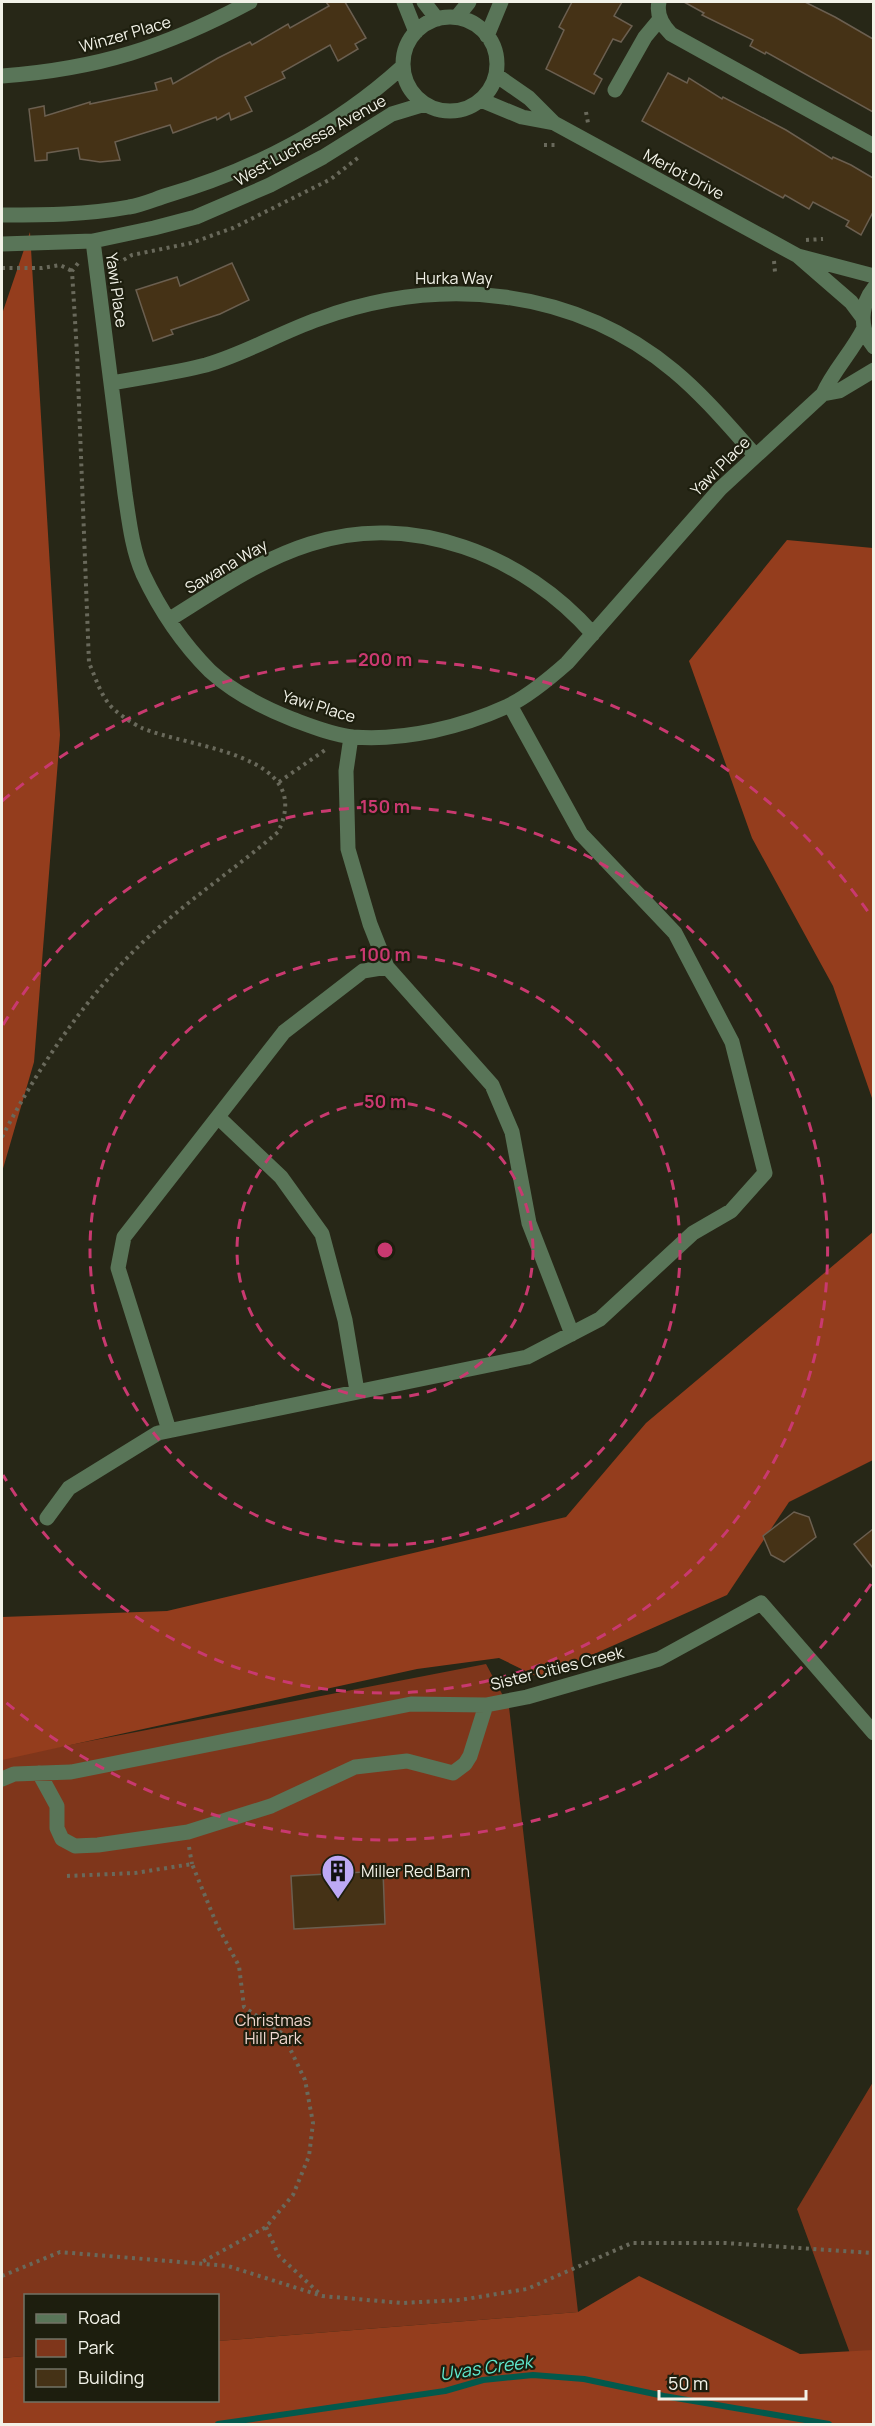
<svg xmlns="http://www.w3.org/2000/svg" width="875" height="2426" viewBox="0 0 875 2426" font-family="Manrope,sans-serif">
  <style>
    .green { fill: #7f361b }
    .forest { fill: #943d1d }
    .lines { fill: none; stroke-linecap: round; stroke-linejoin: round }
    .stream { stroke: #02594c; stroke-width: 6 }
    .building { fill: #453216; stroke: #6b5f50; stroke-width: 1.5 }
    .path { stroke: #69695b; stroke-width: 4; stroke-dasharray: 3 4.5; stroke-linecap: butt }
    .minor { stroke: #597558; stroke-width: 15 }
    .ring { fill: none; stroke: #c93970; stroke-width: 3; stroke-dasharray: 10 8 }
    .labels { text-anchor: middle; stroke-width: 4.5; stroke-linejoin: round; paint-order: stroke }
    .street-label { font-size: 16px; fill: #f2f2e8; stroke: #1d1e0e }
    .poi-label { font-size: 16px; fill: #f2f2e8; stroke: #1d1e0e; text-anchor: start }
    .park-label { font-size: 16px; fill: #f2d9d0; stroke: #1d1e0e }
    .water-label { font-size: 18px; font-style: italic; fill: #5ee6cc; stroke: #1d1e0e }
    .centre { fill: #c93970; stroke: #1d1e0e; stroke-width: 3 }
    .ring-label { font-size: 18px; text-anchor: middle; font-weight: bold; fill: #c93970; stroke: #1d1e0e; stroke-width: 4.5; stroke-linejoin: round; paint-order: stroke }
  </style>
  <rect width="100%" height="100%" fill="#272717"/>
  <path class="green" d="M486 1664 509 1707 578 2312 218 2341V2296H26L25 2356 2 2358V1758Z
    M873 2082V2416L797 2209Z"/>
  <path class="forest" d="M30 232 60 735 34 1062 2 1172V314Z
    M787 540 873 548V1101L833 986 752 838 689 661Z
    M873 1232V1460L789 1502 727 1595 540 1678 499 1658 417 1669 2 1760V1617L167 1611 566 1517 646 1423Z
    M639 2276 800 2354 873 2350V2424H2V2358L25 2356 26 2400H218V2341L578 2312Z"/>
  <g class="lines">
    <path class="stream" d="M218 2424 445 2391 483 2380 533 2375 584 2379 664 2396 829 2424"/>
  </g>
  <path class="building" d="M326 2H345L366 38 355 44 358 49 338 61 330 45 282 72 285 78 245 97 252 111 231 120 229 113 217 120 216 117 173 133 170 125 115 142 120 160 100 162 80 159 78 148 47 153V160L35 161 29 109 44 106 45 116 90 102V104L157 90 155 83 171 78 173 84 218 58 250 42 252 45 288 24 290 28 329 6Z
    M572 2H622L614 16 632 26 621 42 613 39 594 74 602 79 594 94 546 69 564 30 559 27Z
    M684 2H805L835 17 873 39V112L766 52 765 54 750 46 753 40 702 15 704 13Z
    M668 73 687 83 689 78 722 99 723 97 786 130 832 159 833 157 851 165 873 178V212L861 235 846 226 849 221 813 202 809 209 785 195 783 198 642 121Z
    M232 263 249 300 220 314 171 330 173 334 153 341 136 290 177 277 180 286Z
    M794 1512 809 1517 816 1537 784 1562 771 1555 763 1536Z
    M873 1529V1568L854 1544Z
    M383 1871 385 1924 294 1929 291 1876Z"/>
  <g class="lines">
    <path class="path" d="M586 112 588 123
      M544 145H558
      M806 240 823 239
      M111 256 120 262 132 255 191 243 233 228 331 179 359 157
      M774 261 775 272
      M2 268H42L60 265 72 271
      M279 782 325 750
      M2 1137C39 1066 85 998 143 942 185 902 234 870 278 832 317 753 188 748 142 728 133 724 115 712 109 704 100 693 95 676 89 663L77 353 72 271 79 262
      M189 1847 192 1864
      M67 1876 135 1873 192 1864 217 1925 239 1966 244 2007 283 2034 305 2080 313 2123 309 2156 293 2195 266 2227 200 2263
      M266 2227 279 2256 319 2293
      M2 2276 60 2252 228 2266 322 2296 402 2303 460 2300 527 2289 632 2243H725L874 2253"/>
    <path class="minor" d="M404 2 416 32
      M424 2 437 19
      M659 2C656 15 662 25 671 34L874 146
      M457 17 469 2
      M403 64a47 47 0 1 1 94 0a47 47 0 1 1-94 0Z
      M487 36 501 2
      M496 75 529 98 554 123 798 256 874 276
      M2 76C98 69 166 47 250 2
      M615 90 645 37 660 19
      M481 100 522 117 554 123
      M2 215C44 215 86 215 129 207 142 205 155 199 168 195 254 170 336 127 402 67
      M93 241 125 494C129 520 132 549 143 574 159 608 183 644 210 671 233 692 264 708 292 719 311 726 333 735 353 737 405 741 462 727 508 706 530 695 549 679 567 663L720 489 823 394C833 371 852 352 864 328
      M2 244 93 241 154 228 196 217 270 185 323 157 392 114 425 104
      M798 256 851 302 863 318
      M874 288C860 305 859 330 874 347
      M112 383C143 377 175 373 206 365 245 354 281 332 319 319 440 275 573 287 674 371 704 396 729 426 755 455
      M823 394 839 391 874 370
      M170 619C215 591 259 560 310 544 412 511 524 555 593 634
      M351 737 346 771 348 849 370 924 387 967
      M218 1117 281 1177 322 1234 345 1320 357 1391
      M169 1430 118 1268 124 1237 284 1032 363 971 387 967 492 1085 512 1132 529 1223 572 1334
      M47 1518 69 1488 158 1433 527 1357 600 1319 693 1233 731 1211 765 1173 732 1042 675 933 581 834 510 705
      M39 1773 57 1806V1828L62 1839 75 1846 98 1845 188 1832 271 1806 355 1767 407 1761 453 1773 465 1764 470 1756 486 1705
      M2 1779 14 1774 71 1772 411 1704 486 1705 527 1697 659 1659 761 1603 874 1733"/>
  </g>
  <g class="ring">
    <circle cx="385" cy="1250" r="148"/>
    <circle cx="385" cy="1250" r="295"/>
    <path d="M3 1025A443 443 0 1 1 3 1475"/>
    <path d="M871 1584A590 590 0 0 1 2 1699M2 801A590 590 0 0 1 871 916"/>
  </g>
  <defs>
    <g id="building-pin" transform="scale(1.725)"><path d="M0 17L-7.5 6A9.5 9.5 0 1 1 7.5 6Z" fill="#bda9f5" stroke="#1d1e0e"/><path d="M-4-6H4V6H1V3H-1V6H-4ZM-2.5-4.3h1.7v1.8h-1.7ZM.8-4.3h1.7v1.8H.8ZM-2.5-1h1.7V.8h-1.7ZM.8-1h1.7V.8H.8Z" fill="#111"/></g>
  </defs>
  <g fill-rule="evenodd">
    <use href="#building-pin" x="338" y="1871"/>
  </g>
  <g class="labels">
    <g class="street-label">
      <text transform="translate(125 34) rotate(-16)" y="6">Winzer Place</text>
      <text transform="translate(310 140) rotate(-29)" y="6">West Luchessa Avenue</text>
      <text transform="translate(684 174) rotate(28)" y="6">Merlot Drive</text>
      <text x="454" y="284">Hurka Way</text>
      <text transform="translate(117 290) rotate(82)" y="6">Yawi Place</text>
      <text transform="translate(720 466) rotate(-45)" y="6">Yawi Place</text>
      <text transform="translate(226 566) rotate(-30)" y="6">Sawana Way</text>
      <text transform="translate(319 706) rotate(17)" y="6">Yawi Place</text>
      <text transform="translate(557 1668) rotate(-14)" y="6">Sister Cities Creek</text>
    </g>
    <g class="poi-label">
      <text x="361" y="1877">Miller Red Barn</text>
    </g>
    <g class="park-label">
      <text x="273" y="2026">Christmas<tspan x="273" dy="18">Hill Park</tspan></text>
    </g>
    <g class="water-label">
      <text transform="translate(486 2368) rotate(-8)" y="6">Uvas Creek</text>
    </g>
  </g>
  <circle cx="385" cy="1250" r="9" class="centre"/>
  <g class="ring-label">
    <text x="385" y="666">200 m</text>
    <text x="385" y="813">150 m</text>
    <text x="385" y="961">100 m</text>
    <text x="385" y="1108">50 m</text>
  </g>
  <rect width="875" height="2426" fill="none" stroke="#f2f2e8" stroke-width="6"/>
  <rect x="24" y="2294" width="195" height="108" fill="#1d1e0e" stroke="#727365" stroke-width="1.5"/>
  <rect x="36" y="2314" width="30" height="9" fill="#597558" stroke="#727365" stroke-width="1.5"/>
  <text x="78" y="2324" font-size="18" fill="#f2f2e8">Road</text>
  <rect x="36" y="2339" width="30" height="18" fill="#7f361b" stroke="#727365" stroke-width="1.5"/>
  <text x="78" y="2354" font-size="18" fill="#f2f2e8">Park</text>
  <rect x="36" y="2369" width="30" height="18" fill="#453216" stroke="#727365" stroke-width="1.5"/>
  <text x="78" y="2384" font-size="18" fill="#f2f2e8">Building</text>
  <path d="M659 2390v9h147v-9" fill="none" stroke="#f2f2e8" stroke-width="3"/>
  <text x="668" y="2390" font-size="18" fill="#f2f2e8" stroke="#1d1e0e" stroke-width="4.5" paint-order="stroke">50 m</text>
</svg>
